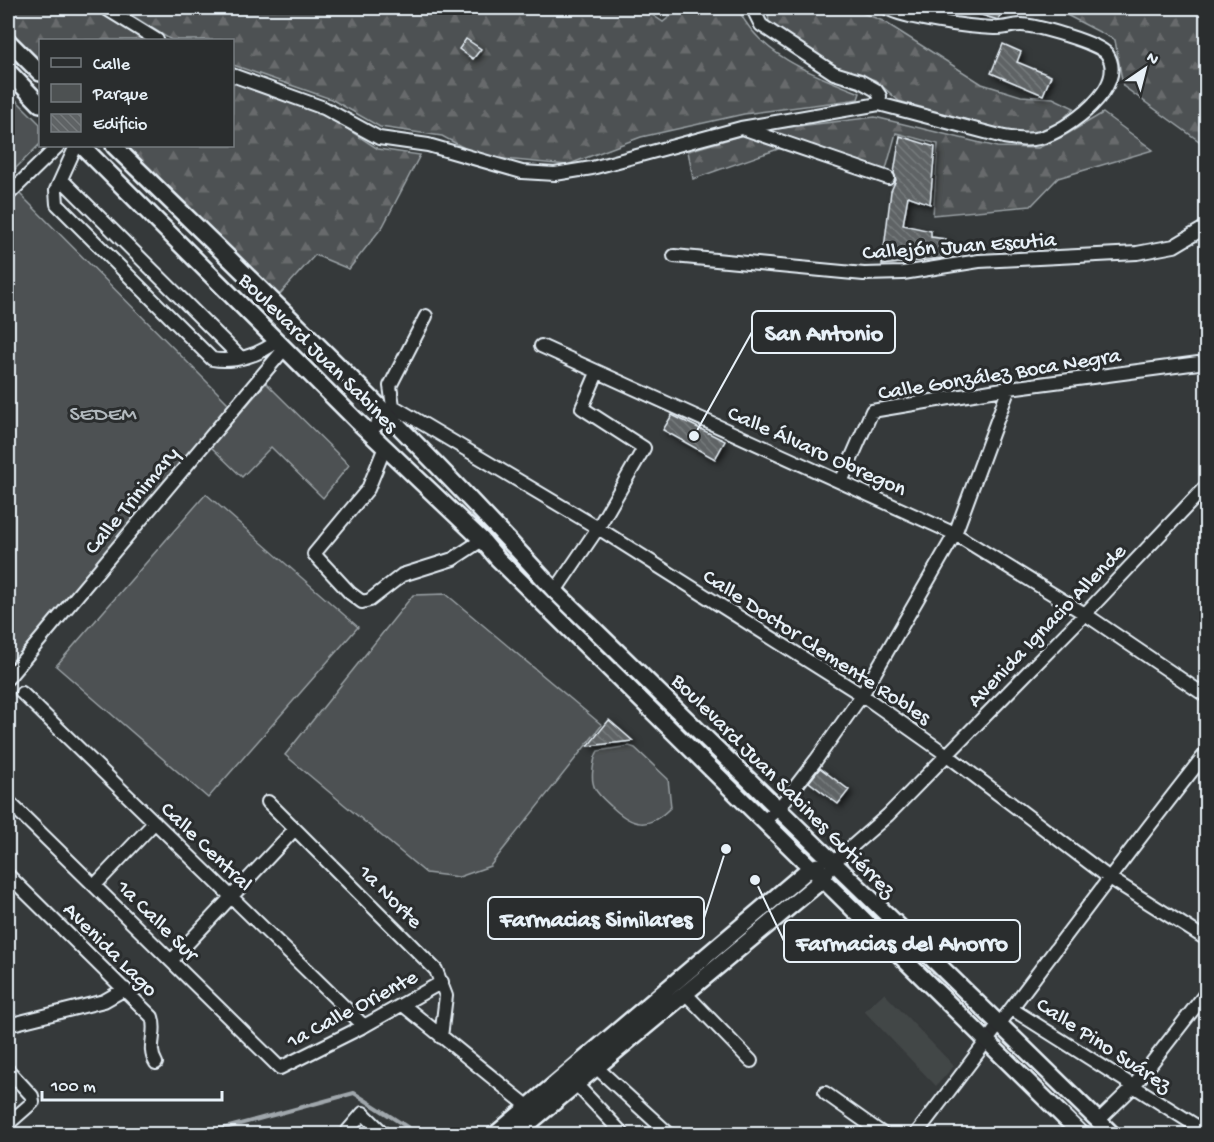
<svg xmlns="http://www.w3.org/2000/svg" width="1214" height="1142" viewBox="0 0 1214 1142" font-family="'Gochi Hand',sans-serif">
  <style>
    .built { fill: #424647 }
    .green { fill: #4d5152; stroke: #9aa1a5; stroke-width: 1.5 }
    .forest { fill: url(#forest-firs); stroke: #9aa1a5; stroke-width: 1.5 }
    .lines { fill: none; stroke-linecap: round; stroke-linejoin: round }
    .stream { stroke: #a0a7ac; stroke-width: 4 }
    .building { fill: url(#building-back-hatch); stroke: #e8f1f8; stroke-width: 1.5; filter: url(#shadow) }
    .minor-casing { stroke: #e8f1f8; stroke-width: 16 }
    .major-casing { stroke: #e8f1f8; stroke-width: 20 }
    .minor { stroke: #2a2d2e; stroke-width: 12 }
    .major { stroke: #2a2d2e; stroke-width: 15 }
    .labels { text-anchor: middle; stroke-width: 6; stroke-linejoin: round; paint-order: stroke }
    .street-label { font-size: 22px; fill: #e8f1f8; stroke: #2a2d2e }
    .park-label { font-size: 22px; fill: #b2b9be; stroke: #2a2d2e }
    .leader { fill: none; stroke: #e8f1f8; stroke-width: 2 }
    .callout-dot { fill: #e8f1f8; stroke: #2a2d2e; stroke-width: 2 }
    .callout { fill: #2a2d2e; stroke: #e8f1f8; stroke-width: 2 }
    .callout-label { font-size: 24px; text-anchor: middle; font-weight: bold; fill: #e8f1f8 }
  </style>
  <defs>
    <pattern id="forest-firs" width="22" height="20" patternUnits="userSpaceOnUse" patternTransform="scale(1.5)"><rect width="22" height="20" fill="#4d5152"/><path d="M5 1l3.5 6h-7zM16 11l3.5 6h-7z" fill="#676a6c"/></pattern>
    <pattern id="building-back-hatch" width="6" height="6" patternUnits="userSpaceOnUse" patternTransform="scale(1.5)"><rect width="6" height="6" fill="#5f6365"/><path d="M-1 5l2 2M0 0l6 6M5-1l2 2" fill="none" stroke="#767a7c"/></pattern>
    <filter id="shadow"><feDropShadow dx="3.5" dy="3.5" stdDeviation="3" flood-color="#0009"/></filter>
  </defs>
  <rect width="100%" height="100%" fill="#35393a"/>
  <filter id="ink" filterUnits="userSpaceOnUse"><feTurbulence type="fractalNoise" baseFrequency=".0167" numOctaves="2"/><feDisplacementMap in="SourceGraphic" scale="12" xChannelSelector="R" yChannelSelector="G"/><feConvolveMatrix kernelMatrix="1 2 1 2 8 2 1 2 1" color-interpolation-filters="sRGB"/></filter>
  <g filter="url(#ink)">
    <path class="built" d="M884 993 954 1066 936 1086 864 1011Z"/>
    <path class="green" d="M8 92 40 124V144L8 176Z
      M8 182 232 407 8 674Z
      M266 383 349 465 323 498 271 447 242 477 211 447Z
      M206 494 358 627 208 798 56 666Z
      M446 594 602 725 490 866 459 877 426 873 285 755 413 595Z
      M629 746 635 748 668 779 671 807C649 830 633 827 612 807 598 794 590 789 593 769 594 762 594 757 598 751Z"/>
    <path class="forest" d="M8 8H97L146 40H40V66L8 32Z
      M120 8H642L663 22 681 8H738C758 55 816 76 860 93L858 99 852 100 744 114 641 137 567 165 481 157 442 136 380 127 331 99 233 65 232 40H171Z
      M768 8H850L883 21 982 84 1021 96 1053 98 1074 108 1060 122 1034 133H1014L981 124 899 101 875 80 834 66 769 25Z
      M1053 8H1206V146L1123 86 1115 40Z
      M233 80 323 113 378 149 420 155 383 226 349 269 315 255 272 303 119 146H232Z
      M1103 113 1153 150 1058 178 1031 206 933 215 938 144 896 133 885 173 795 143 693 179 688 151 757 131 875 117 997 147 1038 148 1062 137Z"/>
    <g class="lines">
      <path class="stream" d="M203 1134 354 1093 418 1134"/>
    </g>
    <path class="building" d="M965 8H1003L998 20 965 10Z
      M466 39 481 49 473 59 459 49Z
      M1003 44 1021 52 1017 62 1051 76 1043 95 991 73Z
      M900 136 935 147 930 204 908 196 903 225 931 231V237L946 239 944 258 882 265 891 191 896 180 894 173Z
      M672 415 725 441 715 459 663 430Z
      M609 720 633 741 588 746Z
      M820 768 849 790 838 804 809 782Z"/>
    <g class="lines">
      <g class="minor-casing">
        <path id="minor" d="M105 8 157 40
          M757 8 755 13 761 25 834 73 860 81 876 90 880 96 879 104
          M232 75 324 108 379 138 428 145 522 172 555 174 592 168 741 128 879 104
          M879 104 1004 137C1017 139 1027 141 1040 138 1066 131 1129 87 1107 54 1099 43 1035 25 1021 25 1012 25 1003 29 994 28 970 27 906 19 887 8
          M745 129 888 178
          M76 146 56 190 57 204 212 359C234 363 260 355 277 341
          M61 179 241 358
          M8 195 58 146
          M674 256 864 274 903 273 979 261 1137 253 1174 246 1206 227
          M541 346 955 534 1085 614 1206 696
          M393 406 598 528 862 695 947 755 1108 877 1206 939
          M369 432 388 415 393 406 390 386 426 316
          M385 447 368 489 314 554 350 593 362 602 370 600 402 575 453 559 482 540
          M841 482 872 411 1009 388 1206 362
          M555 591 598 528 644 448 582 408 597 373
          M8 678 285 348
          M22 693 364 1026
          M8 801 280 1068 364 1026 442 982
          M268 802 436 970 446 996 441 1037
          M764 821 779 808 816 760 862 695 955 534 1009 388
          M833 863 888 815 1085 614 1206 486
          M8 875 152 1017C158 1033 146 1047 156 1063
          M95 885 155 822
          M171 961 295 829
          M685 993 751 1061
          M403 1005 535 1112
          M1012 1009 1206 1132
          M8 1025 104 1001 125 989
          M596 1067 669 1134
          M8 1070 32 1096 33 1102 8 1124
          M576 1084 623 1134
          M825 1093 883 1134
          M1099 1120 1133 1087 1206 993
          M345 1134 363 1113 384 1134
          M916 1134C1013 1008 1107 878 1206 753"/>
      </g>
      <g class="major-casing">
        <path id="major" d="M8 41 40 73
          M8 71 40 104
          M82 146 356 420 482 540 498 559 1081 1134
          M114 146C263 292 415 436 555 591L1112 1134
          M496 1134 810 868 818 866
          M516 1134 822 880 826 873"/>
      </g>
      <use href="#minor" class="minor"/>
      <use href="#major" class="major"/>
    </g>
  </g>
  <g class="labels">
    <g class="street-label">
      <text transform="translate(959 244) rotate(-4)" y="8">Callejón Juan Escutia</text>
      <text transform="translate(320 351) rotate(45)" y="8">Boulevard Juan Sabines</text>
      <text transform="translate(999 372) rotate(-9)" y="8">Calle González Boca Negra</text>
      <text transform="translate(818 449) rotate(24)" y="8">Calle Álvaro Obregon</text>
      <text transform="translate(130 499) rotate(-50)" y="8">Calle Trinimary</text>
      <text transform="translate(1045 624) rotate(-46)" y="8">Avenida Ignacio Allende</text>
      <text transform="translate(818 645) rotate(33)" y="8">Calle Doctor Clemente Robles</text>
      <text transform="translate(785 784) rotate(45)" y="8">Boulevard Juan Sabines Gutiérrez</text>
      <text transform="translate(208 845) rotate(44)" y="8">Calle Central</text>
      <text transform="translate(392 895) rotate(45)" y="8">1a Norte</text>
      <text transform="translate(159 919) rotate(45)" y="8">1a Calle Sur</text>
      <text transform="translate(112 948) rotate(45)" y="8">Avenida Lago</text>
      <text transform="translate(351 1007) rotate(-28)" y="8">1a Calle Oriente</text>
      <text transform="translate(1105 1043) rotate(33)" y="8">Calle Pino Suárez</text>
    </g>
    <g class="park-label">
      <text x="103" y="420">SEDEM</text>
    </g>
  </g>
  <path class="leader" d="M694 436L752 332M726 849L704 918M755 880L784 941"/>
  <g class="callout-dot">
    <circle cx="694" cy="436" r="6"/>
    <circle cx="726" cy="849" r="6"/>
    <circle cx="755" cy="880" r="6"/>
  </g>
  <g class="callout">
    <rect x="752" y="311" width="143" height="42" rx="6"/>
    <rect x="488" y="897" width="216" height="42" rx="6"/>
    <rect x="784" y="920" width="236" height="42" rx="6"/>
  </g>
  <g class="callout-label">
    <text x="824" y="340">San Antonio</text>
    <text x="596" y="926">Farmacias Similares</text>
    <text x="902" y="950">Farmacias del Ahorro</text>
  </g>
  <rect width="1214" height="1142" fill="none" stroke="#2a2d2e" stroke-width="30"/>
  <rect x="15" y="15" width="1184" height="1112" fill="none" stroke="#e8f1f8" stroke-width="2" filter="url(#ink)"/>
  <rect x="39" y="39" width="195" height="108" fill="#2a2d2e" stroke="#767b7f" stroke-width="1.5"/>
  <rect x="51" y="58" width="30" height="9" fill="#2a2d2e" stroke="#767b7f" stroke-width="1.5"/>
  <text x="93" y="69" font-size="18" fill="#e8f1f8">Calle</text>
  <rect x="51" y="84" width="30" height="18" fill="#4d5152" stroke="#767b7f" stroke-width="1.5"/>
  <text x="93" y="99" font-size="18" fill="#e8f1f8">Parque</text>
  <rect x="51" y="114" width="30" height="18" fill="url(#building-back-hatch)" stroke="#767b7f" stroke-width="1.5"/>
  <text x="93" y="129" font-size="18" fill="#e8f1f8">Edificio</text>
  <g transform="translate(1145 69) rotate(35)" stroke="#2a2d2e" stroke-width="4.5" paint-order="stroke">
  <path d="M0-4.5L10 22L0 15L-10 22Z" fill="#e8f1f8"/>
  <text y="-9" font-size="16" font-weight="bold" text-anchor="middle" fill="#e8f1f8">N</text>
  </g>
  <path d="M42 1091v9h180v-9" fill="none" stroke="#e8f1f8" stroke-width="3"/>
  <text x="51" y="1091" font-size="18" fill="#e8f1f8" stroke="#2a2d2e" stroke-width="4.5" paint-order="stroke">100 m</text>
</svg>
